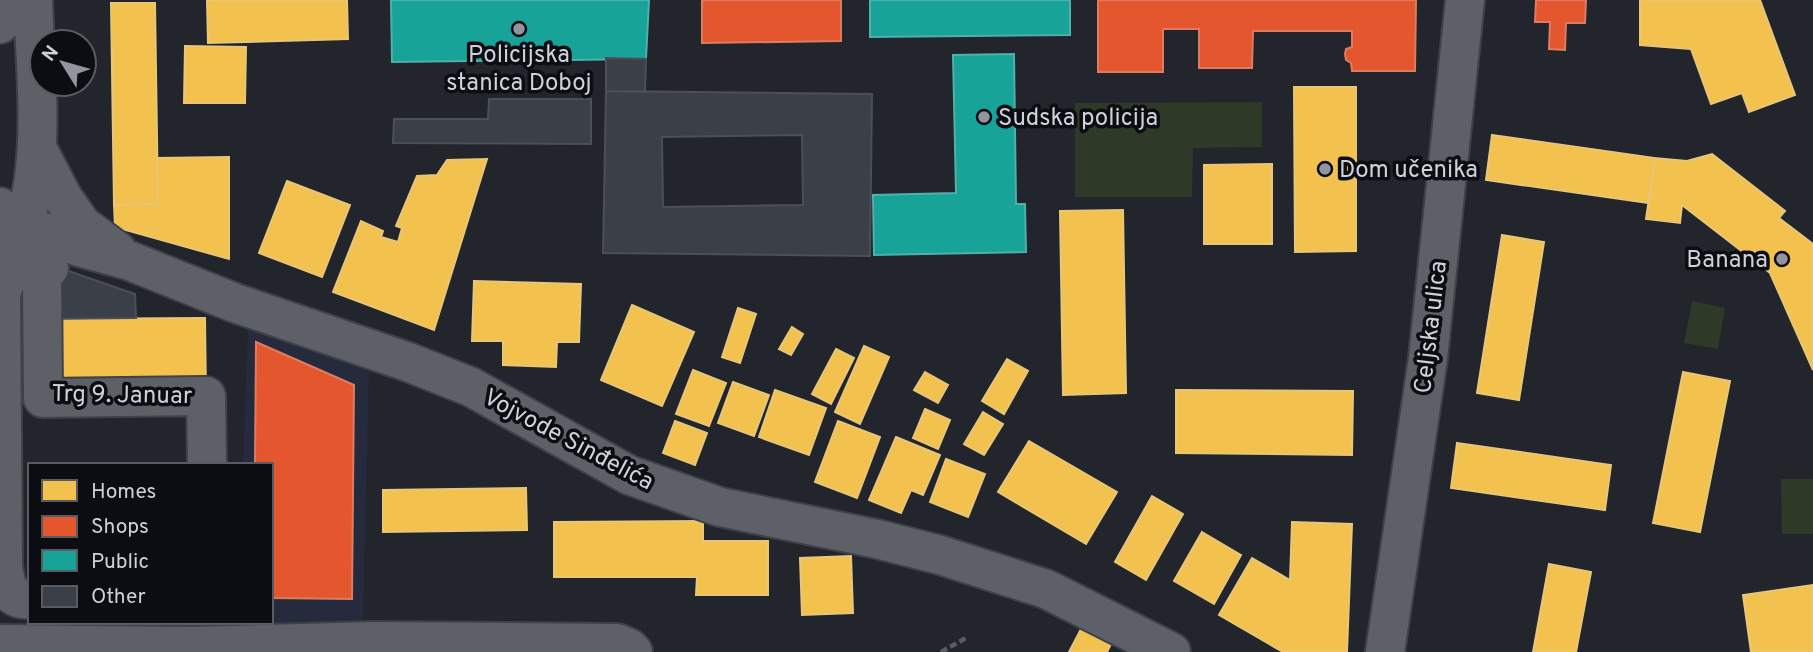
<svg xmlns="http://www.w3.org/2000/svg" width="1813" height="652" viewBox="0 0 1813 652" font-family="Overpass,sans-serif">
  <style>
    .built { fill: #252a3c }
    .green { fill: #2e3927 }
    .homes { fill: #f2c14e; stroke: #e7c678; stroke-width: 2 }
    .shops { fill: #e4572e; stroke: #dd7c62; stroke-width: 2 }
    .public { fill: #17a398; stroke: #4eb1ac; stroke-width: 2 }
    .building { fill: #3b3f48; stroke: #4c4f55; stroke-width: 2; fill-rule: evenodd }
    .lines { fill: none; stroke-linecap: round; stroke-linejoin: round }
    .minor-casing { stroke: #3e4147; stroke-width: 42 }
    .path { stroke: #595c62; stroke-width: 4.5; stroke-dasharray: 7 3.5; stroke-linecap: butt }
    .minor { stroke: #5e6067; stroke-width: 38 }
    .poi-dot { fill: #92959d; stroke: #0b0d12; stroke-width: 2.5 }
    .labels { text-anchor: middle; stroke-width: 7; stroke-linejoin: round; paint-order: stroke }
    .poi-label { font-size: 24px; fill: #ced1da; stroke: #0b0d12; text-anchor: start }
    .street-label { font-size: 24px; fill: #ced1da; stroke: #0b0d12 }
  </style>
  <rect width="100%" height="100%" fill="#22252c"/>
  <path class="built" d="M248 323 369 372 363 622 238 625V622H271V465H243Z"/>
  <path class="green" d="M1262 102V147L1193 148 1192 197H1075V103Z
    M1692 301 1725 308 1718 349 1684 343Z
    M1781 479H1813V534H1782Z"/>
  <path class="homes" d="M207 0H347L348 39 208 43Z
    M1640 0H1760L1795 95 1749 112 1742 93 1711 104 1691 49 1640 45Z
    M111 3H155L158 204 114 205Z
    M185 46 246 47 245 103H184Z
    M1294 87H1356V251L1295 252Z
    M1492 135 1655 158 1649 203 1486 180Z
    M1712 154 1785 211 1779 218 1813 244V370L1770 273 1682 205 1680 223 1646 219 1655 158 1687 161Z
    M229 157V259L115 227 114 205 158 204 157 158Z
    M487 159 434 330 333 292 361 221 383 231 381 237 398 242 402 228 396 226 417 176 437 175 447 160Z
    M1272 164V244H1204V165Z
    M287 181 350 205 322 277 259 253Z
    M1123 210 1126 393 1063 395 1060 211Z
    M1502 235 1544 242 1519 400 1477 393Z
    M474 281 581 284 579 342H557L556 367 503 365V341H472Z
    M632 305 694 332 662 406 601 380Z
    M738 308 756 314 740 363 722 357Z
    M205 318 206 396 43 398 42 319Z
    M792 327 803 334 791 355 779 349Z
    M864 346 889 357 860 424 835 412Z
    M836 349 854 358 831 404 812 394Z
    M1007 359 1028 371 1004 414 982 401Z
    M693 370 726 383 709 426 676 414Z
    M925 372 948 385 938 403 914 390Z
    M1683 372 1730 381 1700 532 1653 523Z
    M733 382 769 395 754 436 718 423Z
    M775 390 826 408 809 455 759 437Z
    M1176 390 1353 391 1352 455 1176 453Z
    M925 409 950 420 938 449 913 438Z
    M983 412 1003 424 984 455 964 444Z
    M675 421 707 433 695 465 663 453Z
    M838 421 880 437 857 498 815 482Z
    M896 437 940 455 923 495 911 490 901 513 869 500Z
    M1029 441 1117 492 1086 544 998 492Z
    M1457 443 1611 465 1605 510 1451 488Z
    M946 459 985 474 968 517 930 502Z
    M526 488 527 530 383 532V490Z
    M1152 496 1183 514 1146 580 1115 562Z
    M703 521V541H768V595H696L697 577H554V522Z
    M1292 522 1352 524 1347 652H1283L1219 615 1252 558 1290 580Z
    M1202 532 1241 555 1214 604 1174 581Z
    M851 556 853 613 802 615 800 558Z
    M1549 564 1591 572 1576 652H1533Z
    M1813 585V652H1751L1743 595Z
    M1081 629 1111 644 1107 652H1069Z"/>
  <path class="shops" d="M702 0H841V41L702 43Z
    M1098 0H1416L1415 71H1352L1351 63 1346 60 1345 54 1346 49 1352 47V31H1253L1252 68H1199V29H1163V72H1098Z
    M1536 0H1586L1585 23H1566L1565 50 1549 49 1550 22H1535Z
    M256 342 354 385 352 599 271 598V465H255Z"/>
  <path class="public" d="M391 0H649L646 59 392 62Z
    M870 0H1070V35L870 37Z
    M1014 54 1016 204H1025L1026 252 874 255 873 195 956 193 953 55Z"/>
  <path class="building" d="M606 58 646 59 645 92 606 91Z
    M606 91 872 94 870 256 603 253ZM802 135 803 205 663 207 662 137Z
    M489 99H591V144L393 143 394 119H488Z
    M60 268 135 294 136 318 42 319Z"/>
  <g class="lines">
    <g class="minor-casing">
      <path id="minor" d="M0 24 22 0
        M37 148 63 198 82 225 117 251
        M0 207 22 223 79 247 130 261 235 303 408 362 471 387 629 475 720 507 877 539 940 555 1046 589 1171 652
        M10 243C18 231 26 219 29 205 44 142 35 64 33 0
        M30 599C7 601 6 584 3 566L1 295C7 268 23 259 47 251L49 268 42 276 43 398 206 396 207 465
        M0 644 192 646 374 641 617 643 629 648 633 652
        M1385 652 1428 358 1465 0"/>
    </g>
    <path class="path" d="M941 652 966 638"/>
    <use href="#minor" class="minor"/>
  </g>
  <g class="poi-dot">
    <circle cx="519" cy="29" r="7"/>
    <circle cx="984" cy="117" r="7"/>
    <circle cx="1325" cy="169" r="7"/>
    <circle cx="1782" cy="259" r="7"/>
  </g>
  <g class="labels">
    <g class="poi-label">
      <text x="519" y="62" text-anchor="middle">Policijska<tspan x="519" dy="28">stanica Doboj</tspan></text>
      <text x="998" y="125">Sudska policija</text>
      <text x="1339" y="177">Dom učenika</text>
      <text x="1768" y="267" text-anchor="end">Banana</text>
    </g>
    <g class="street-label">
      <text transform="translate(1430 327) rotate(-83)" y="8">Celjska ulica</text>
      <text transform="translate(122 394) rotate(1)" y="8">Trg 9. Januar</text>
      <text transform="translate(569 439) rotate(28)" y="8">Vojvode Sinđelića</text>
    </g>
  </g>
  <rect x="28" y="463" width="245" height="161" fill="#0b0d12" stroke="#595b62" stroke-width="2"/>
  <rect x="42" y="480" width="35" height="21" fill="#f2c14e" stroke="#595b62" stroke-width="2"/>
  <text x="91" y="498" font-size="21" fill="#ced1da">Homes</text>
  <rect x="42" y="516" width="35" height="21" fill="#e4572e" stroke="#595b62" stroke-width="2"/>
  <text x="91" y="533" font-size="21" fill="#ced1da">Shops</text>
  <rect x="42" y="550" width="35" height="21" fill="#17a398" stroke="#595b62" stroke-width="2"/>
  <text x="91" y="568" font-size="21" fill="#ced1da">Public</text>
  <rect x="42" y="586" width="35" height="21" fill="#3b3f48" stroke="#595b62" stroke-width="2"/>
  <text x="91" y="603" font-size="21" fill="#ced1da">Other</text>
  <g transform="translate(63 63) rotate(307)"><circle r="33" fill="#0b0d12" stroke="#595b62" stroke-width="2"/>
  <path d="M0-5L12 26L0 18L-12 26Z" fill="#92959d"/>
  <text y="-10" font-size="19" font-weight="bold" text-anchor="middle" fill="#ced1da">N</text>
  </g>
</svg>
